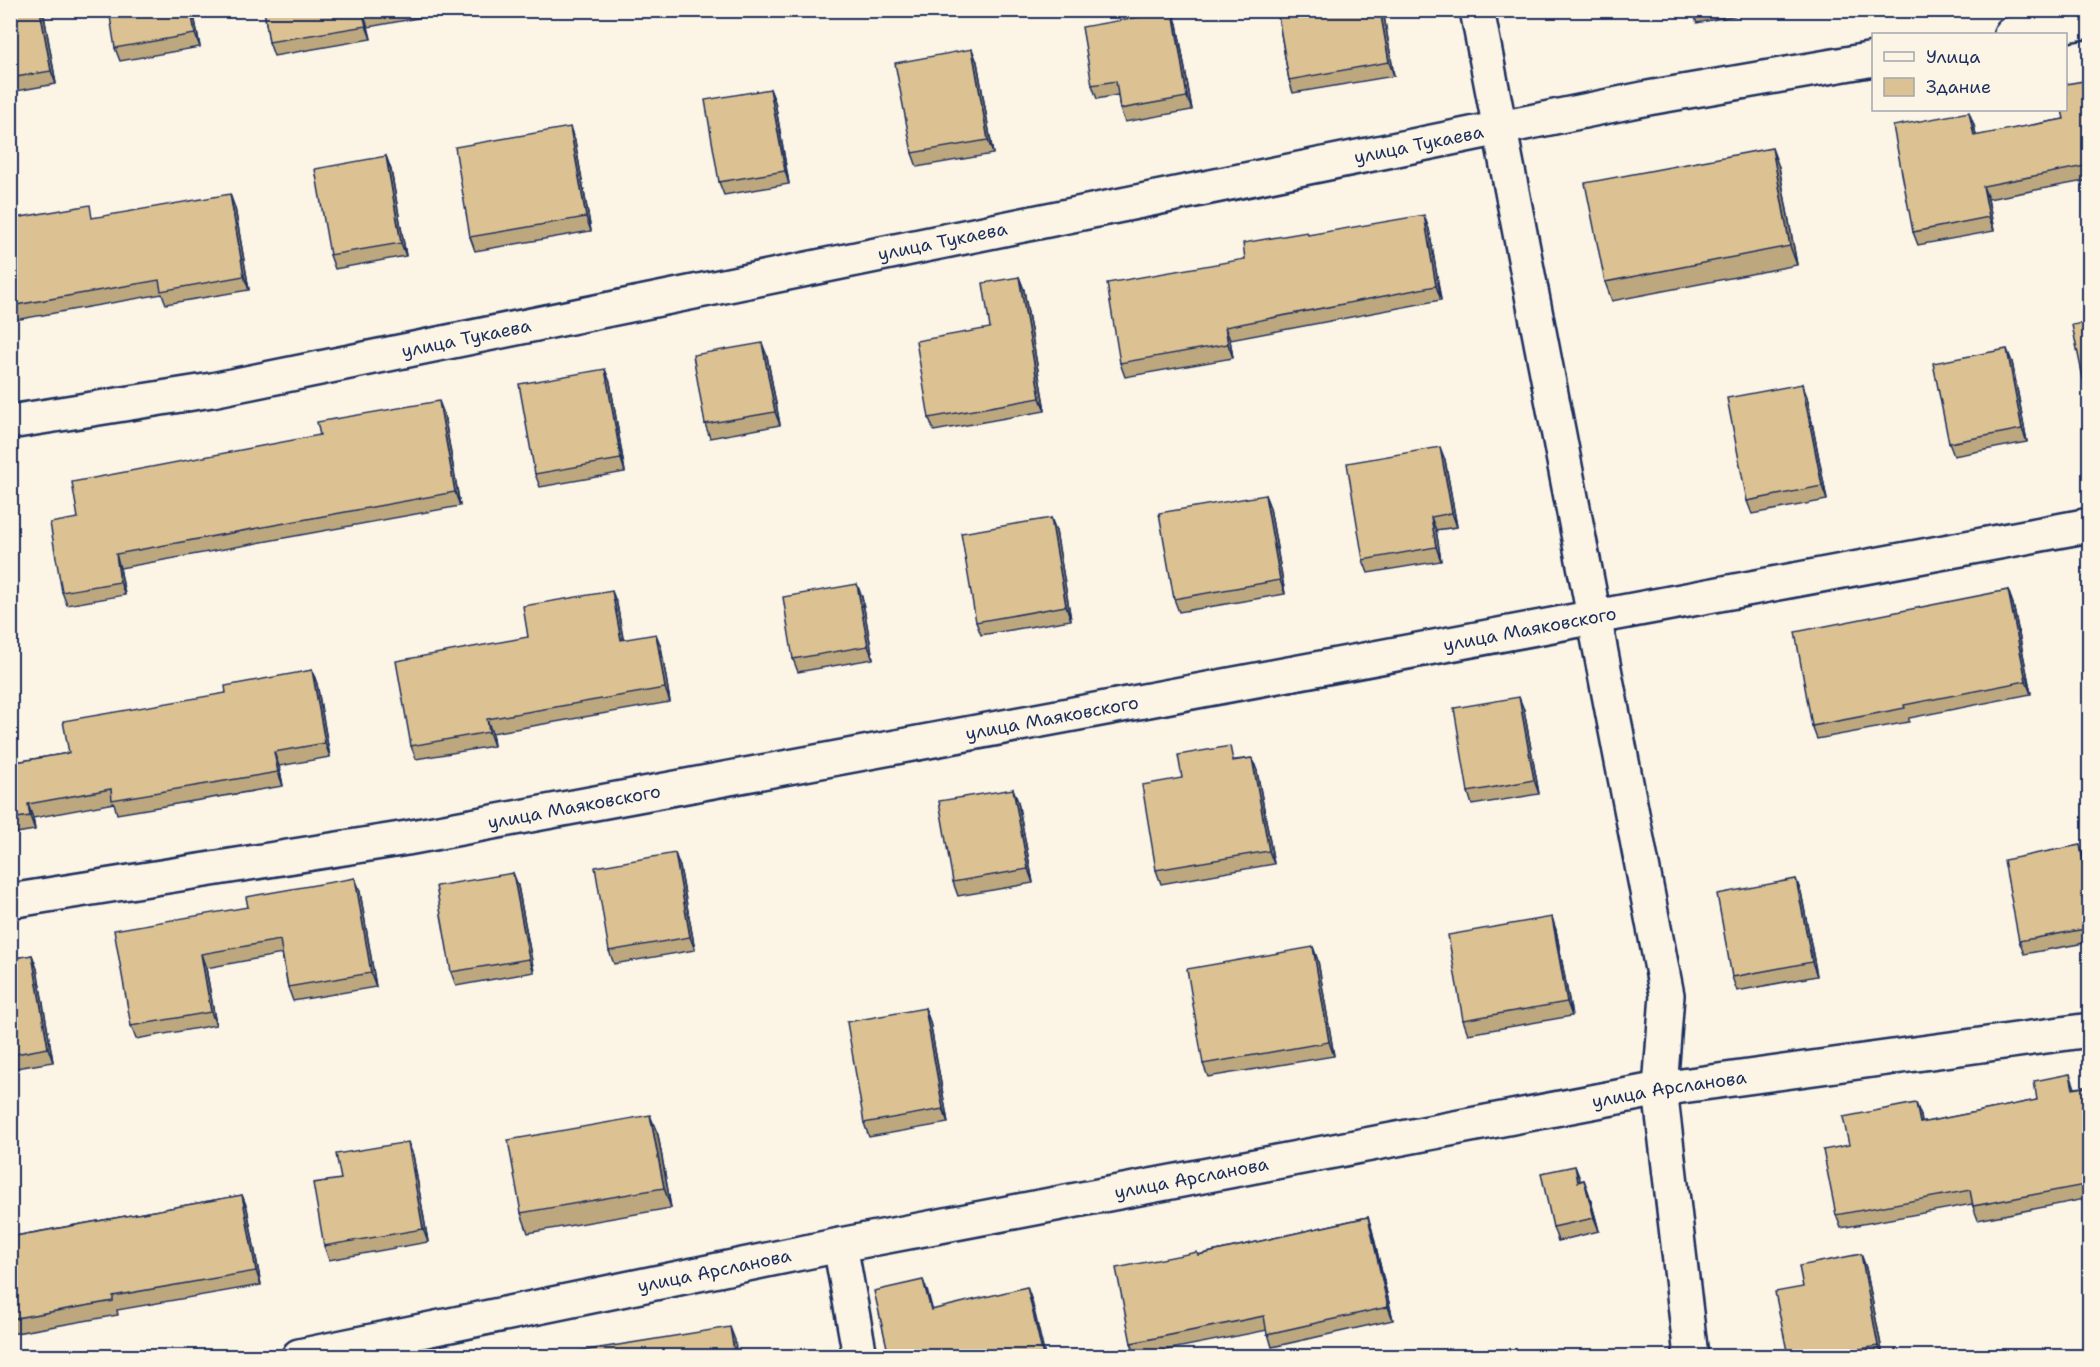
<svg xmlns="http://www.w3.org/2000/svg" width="2100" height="1367" viewBox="0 0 2100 1367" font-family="'Shantell Sans',sans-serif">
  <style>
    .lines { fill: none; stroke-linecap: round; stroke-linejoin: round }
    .street-casing { stroke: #1b2f5e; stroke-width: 38 }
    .street { stroke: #fcf5e5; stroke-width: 33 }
    .wall { fill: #bda77e; stroke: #1b2f5e; stroke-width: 1.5 }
    .shaded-wall { fill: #9a8866; stroke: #1b2f5e; stroke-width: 1.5 }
    .building { fill: #dcc292; stroke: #1b2f5e; stroke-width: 1.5 }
    .labels { text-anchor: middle; stroke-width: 5; stroke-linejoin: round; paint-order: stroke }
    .street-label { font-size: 18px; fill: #1b2f5e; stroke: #fcf5e5 }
  </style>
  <rect width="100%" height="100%" fill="#fcf5e5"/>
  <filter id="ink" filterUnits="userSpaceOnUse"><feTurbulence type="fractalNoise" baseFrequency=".0167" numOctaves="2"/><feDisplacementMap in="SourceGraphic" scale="12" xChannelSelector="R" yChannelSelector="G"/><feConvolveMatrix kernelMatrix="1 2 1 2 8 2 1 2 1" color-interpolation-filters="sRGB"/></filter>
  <g filter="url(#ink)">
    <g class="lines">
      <g class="street-casing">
        <g id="street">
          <path d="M1477 10 1667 995 1660 1089 1691 1356"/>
          <path d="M2011 34 2090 21"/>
          <path id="s1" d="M10 422 212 390 1648 98 1874 59"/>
          <path id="s2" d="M10 901 407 838 2090 525"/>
          <path d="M840 1245 860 1356"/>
          <path id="s3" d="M299 1356 840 1245 1660 1089 2090 1030"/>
        </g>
      </g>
      <use href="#street" class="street"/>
    </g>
    <path class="wall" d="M10 10H43L56 84 10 92Z
      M193 10 200 47 120 61 115 48Z
      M264 10H462L368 27 371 39 274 56 269 42Z
      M1277 10H1383L1394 76 1293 93 1289 80Z
      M1692 10H1763L1697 23Z
      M1177 24 1192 110 1125 122 1120 109 1118 95 1097 99 1092 85Z
      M977 62 993 154 917 167 912 153Z
      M2090 80V180L1988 199 1994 231 1918 245 1913 232 1974 125 1976 136 2064 119Z
      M770 89 775 102 789 184 724 195 719 182Z
      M575 141 591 231 475 251 470 237Z
      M386 156 391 170 406 256 335 269 330 255Z
      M1779 167 1797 265 1612 301 1605 282Z
      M235 208 249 290 166 304 162 294 15 320 10 308V219L94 218Z
      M1429 229 1441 300 1230 340 1233 358 1125 377 1120 363 1245 259 1309 235Z
      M1019 277 1024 290 1045 411 934 431 929 418 990 328Z
      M2090 322V406L2087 397Z
      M767 356 780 425 710 438 705 424Z
      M2012 362 2027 442 1954 456 1949 443Z
      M610 382 625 472 540 487 535 474Z
      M1802 384 1807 397 1827 500 1752 514 1747 501Z
      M444 414 460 506 120 568 125 595 67 605 62 592 78 518Z
      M1445 460 1457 527 1436 530 1441 561 1368 573 1363 560Z
      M1265 495 1270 508 1285 594 1179 612 1174 599Z
      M1051 518 1056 531 1071 620 981 635 976 622Z
      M2008 590 2013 604 2031 694 1909 718V722L1817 739 1812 726Z
      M862 597 873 659 798 672 793 659Z
      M617 604 623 640 661 647 670 702 492 733 494 746 416 759 411 746 528 637Z
      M312 670 317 684 330 757 279 766 283 786 117 814 114 803 33 818 35 830 10 834V763L69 753 226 693Z
      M1524 710 1539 794 1472 805 1468 792Z
      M1252 758 1257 771 1274 864 1161 884 1156 870 1182 778 1235 760Z
      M1013 789 1018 802 1033 883 958 896 953 882Z
      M2084 859 2090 885V942L2024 954 2019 941Z
      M680 867 695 950 614 964 609 951Z
      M513 873 518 886 534 972 456 986 451 972Z
      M355 878 360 892 376 987 293 1001 288 987 282 954 206 968 216 1025 136 1039 131 1026 248 907Z
      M1801 892 1817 976 1737 991 1732 977Z
      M1556 930 1572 1016 1468 1034 1463 1020Z
      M1313 947 1318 961 1334 1056 1208 1077 1203 1064Z
      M32 955 37 969 53 1062 10 1069V959Z
      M925 1008 930 1022 948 1123 869 1137 864 1123Z
      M2090 1086V1198L1978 1220 1972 1204 1841 1228 1836 1215 1849 1145 1921 1116 1922 1123 2037 1100 2075 1088Z
      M658 1135 671 1208 528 1233 521 1213Z
      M413 1155 428 1242 329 1260 324 1246 341 1179Z
      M1584 1180 1589 1194 1599 1231 1558 1241 1553 1227 1580 1181Z
      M242 1195 247 1208 261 1285 117 1310 118 1315 10 1334V1237Z
      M1368 1217 1372 1230 1393 1320 1272 1347 1267 1330 1136 1356 1131 1343 1198 1255Z
      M1861 1254 1866 1268 1883 1356H1788L1803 1287Z"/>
    <path class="shaded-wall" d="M40 10H43L56 84 51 71Z
      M191 10H193L200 47 195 34Z
      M1380 10H1383L1394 76 1389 62Z
      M1173 11 1177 24 1192 110 1187 97Z
      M363 13 368 27 371 39 366 26Z
      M972 49 977 62 993 154 988 140Z
      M770 89 775 102 789 184 785 171Z
      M1969 112 1974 125 1979 150 1974 136Z
      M570 127 575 141 591 231 586 217Z
      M1772 148 1779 167 1797 265 1790 246Z
      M386 156 391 170 406 256 401 243Z
      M1983 186 1988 199 1994 231 1989 217Z
      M230 194 235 208 249 290 244 276Z
      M1424 215 1429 229 1441 300 1436 286Z
      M1019 277 1024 290 1045 411 1040 398Z
      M1225 327 1230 340 1233 358 1228 344Z
      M762 343 767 356 780 425 775 412Z
      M2007 349 2012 362 2027 442 2022 429Z
      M605 369 610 382 625 472 621 459Z
      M1802 384 1807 397 1827 500 1822 486Z
      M439 401 444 414 460 506 455 492Z
      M1440 447 1445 460 1457 527 1452 513Z
      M1265 495 1270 508 1285 594 1280 580Z
      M1431 517 1436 530 1441 561 1436 547Z
      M1051 518 1056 531 1071 620 1066 606Z
      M116 554 120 568 125 595 120 582Z
      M857 584 862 597 873 659 868 646Z
      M2008 590 2013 604 2031 694 2026 681Z
      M612 591 617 604 626 654 621 640Z
      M656 634 661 647 670 702 665 688Z
      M312 670 317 684 330 757 325 743Z
      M1519 697 1524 710 1539 794 1534 780Z
      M487 719 492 733 494 746 489 732Z
      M274 752 279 766 283 786 278 772Z
      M1252 758 1257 771 1274 864 1269 851Z
      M1013 789 1018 802 1033 883 1028 869Z
      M28 804 33 818 35 830 30 816Z
      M2080 845 2084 859 2090 885V897Z
      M675 853 680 867 695 950 690 937Z
      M513 873 518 886 534 972 529 959Z
      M355 878 360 892 376 987 371 973Z
      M1796 879 1801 892 1817 976 1812 962Z
      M1552 917 1556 930 1572 1016 1567 1002Z
      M1313 947 1318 961 1334 1056 1329 1042Z
      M201 954 206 968 216 1025 211 1012Z
      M32 955 37 969 53 1062 48 1048Z
      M925 1008 930 1022 948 1123 943 1109Z
      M2070 1074 2075 1088 2078 1102 2073 1089Z
      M1916 1103 1921 1116 1924 1137 1920 1123Z
      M650 1115 658 1135 671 1208 664 1188Z
      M408 1142 413 1155 428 1242 423 1229Z
      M1575 1166 1580 1179 1583 1195 1578 1182Z
      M1584 1180 1589 1194 1599 1231 1594 1218Z
      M242 1195 247 1208 261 1285 256 1271Z
      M1368 1217 1372 1230 1393 1320 1388 1307Z
      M1861 1254 1866 1268 1883 1356 1878 1346Z
      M923 1280 928 1293 936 1323 931 1310Z
      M1027 1287 1032 1301 1045 1356H1043Z
      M730 1327 735 1340 737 1356H735Z"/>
    <path class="building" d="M10 10H40L51 71 10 78Z
      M109 10H191L195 34 115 48Z
      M264 10H380L363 13 366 26 269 42Z
      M1277 10H1380L1389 62 1289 80Z
      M1173 11 1187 97 1120 109 1116 81 1092 85 1082 27Z
      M972 49 988 140 912 153 895 63Z
      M2090 80V165L1983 186 1989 217 1913 232 1893 126 1969 112 1974 136 2064 119 2062 110H2066V84Z
      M770 89 785 171 719 182 705 100Z
      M570 127 586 217 470 237 455 147Z
      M1772 148 1790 246 1605 282 1585 183Z
      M386 156 401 243 330 255 315 169Z
      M230 194 244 276 161 291 159 280 10 306V219L90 205 92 218Z
      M1424 215 1436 286 1225 327 1228 344 1120 363 1107 283 1245 259 1243 243 1307 232 1308 235Z
      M1019 277 1040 398 929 418 916 341 990 328 983 283Z
      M2090 322V397H2087L2072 325Z
      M762 343 775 412 705 424 693 355Z
      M2007 349 2022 429 1949 443 1933 363Z
      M605 369 621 459 535 474 519 384Z
      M1802 384 1822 486 1747 501 1727 398Z
      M439 401 455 492 116 554 120 582 62 592 50 523 78 518 72 482 320 435 317 422Z
      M1440 447 1452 513 1431 517 1436 547 1363 560 1347 463Z
      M1265 495 1280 580 1174 599 1159 513Z
      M1051 518 1066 606 976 622 961 533Z
      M857 584 868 646 793 659 783 597Z
      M2008 590 2026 681 1904 705 1905 708 1812 726 1795 632Z
      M612 591 621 640 656 634 665 688 487 719 489 732 411 746 396 661 528 637 523 606Z
      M312 670 325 743 274 752 278 772 112 800 111 789 28 804 30 816 10 819V763L69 753 63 721 226 693 225 686Z
      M1519 697 1534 780 1468 792 1454 708Z
      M1230 746 1233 761 1252 758 1269 851 1156 870 1142 785 1182 778 1178 755Z
      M1013 789 1028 869 953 882 939 801Z
      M2080 845 2090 897V928L2019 941 2004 860Z
      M675 853 690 937 609 951 595 867Z
      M513 873 529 959 451 972 436 886Z
      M355 878 371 973 288 987 280 940 201 954 211 1012 131 1026 114 930 248 907 246 897Z
      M1796 879 1812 962 1732 977 1717 894Z
      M1552 917 1567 1002 1463 1020 1448 935Z
      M1313 947 1329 1042 1203 1064 1187 969Z
      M32 955 48 1048 10 1055V959Z
      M925 1008 943 1109 864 1123 847 1022Z
      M2070 1074 2073 1089 2090 1086V1184L1973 1206 1970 1190 1836 1215 1823 1150 1849 1145 1843 1117 1916 1103 1920 1123 2037 1100 2034 1081Z
      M650 1115 664 1188 521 1213 508 1140Z
      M408 1142 423 1229 324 1246 313 1183 341 1179 336 1154Z
      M1575 1166 1578 1182 1584 1180 1594 1218 1553 1227 1541 1173Z
      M242 1195 256 1271 113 1296V1301L10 1319V1237Z
      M1368 1217 1388 1307 1267 1334 1264 1316 1131 1343 1116 1268 1197 1252 1198 1255Z
      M1861 1254 1878 1346 1820 1356H1788L1775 1292 1803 1287 1799 1266Z
      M923 1280 931 1310 1027 1287 1043 1356H889L874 1291Z
      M730 1327 735 1356H569V1353Z"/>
  </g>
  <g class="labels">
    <g class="street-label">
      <text dy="6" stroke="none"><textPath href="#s1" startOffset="1436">улица Тукаева</textPath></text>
      <text dy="6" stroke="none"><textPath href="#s1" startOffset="950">улица Тукаева</textPath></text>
      <text dy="6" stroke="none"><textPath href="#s1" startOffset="464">улица Тукаева</textPath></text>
      <text dy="6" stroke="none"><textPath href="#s2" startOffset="1544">улица Маяковского</textPath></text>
      <text dy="6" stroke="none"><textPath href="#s2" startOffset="1058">улица Маяковского</textPath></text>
      <text dy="6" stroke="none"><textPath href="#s2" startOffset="572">улица Маяковского</textPath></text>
      <text dy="6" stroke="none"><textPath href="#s3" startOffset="1396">улица Арсланова</textPath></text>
      <text dy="6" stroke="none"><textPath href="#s3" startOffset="910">улица Арсланова</textPath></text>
      <text dy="6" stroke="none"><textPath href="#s3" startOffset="424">улица Арсланова</textPath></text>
    </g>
  </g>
  <rect width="2100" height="1367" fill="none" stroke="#fcf5e5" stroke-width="36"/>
  <rect x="18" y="18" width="2064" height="1331" fill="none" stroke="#1b2f5e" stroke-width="2" filter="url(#ink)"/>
  <rect x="1872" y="33" width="195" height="78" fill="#fcf5e5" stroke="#a2a6af" stroke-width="1.5"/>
  <rect x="1884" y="52" width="30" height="9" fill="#fcf5e5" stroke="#a2a6af" stroke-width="1.5"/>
  <text x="1926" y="63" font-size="18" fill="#1b2f5e">Улица</text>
  <rect x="1884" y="78" width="30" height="18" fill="#dcc292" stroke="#a2a6af" stroke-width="1.5"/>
  <text x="1926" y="93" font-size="18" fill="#1b2f5e">Здание</text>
</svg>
